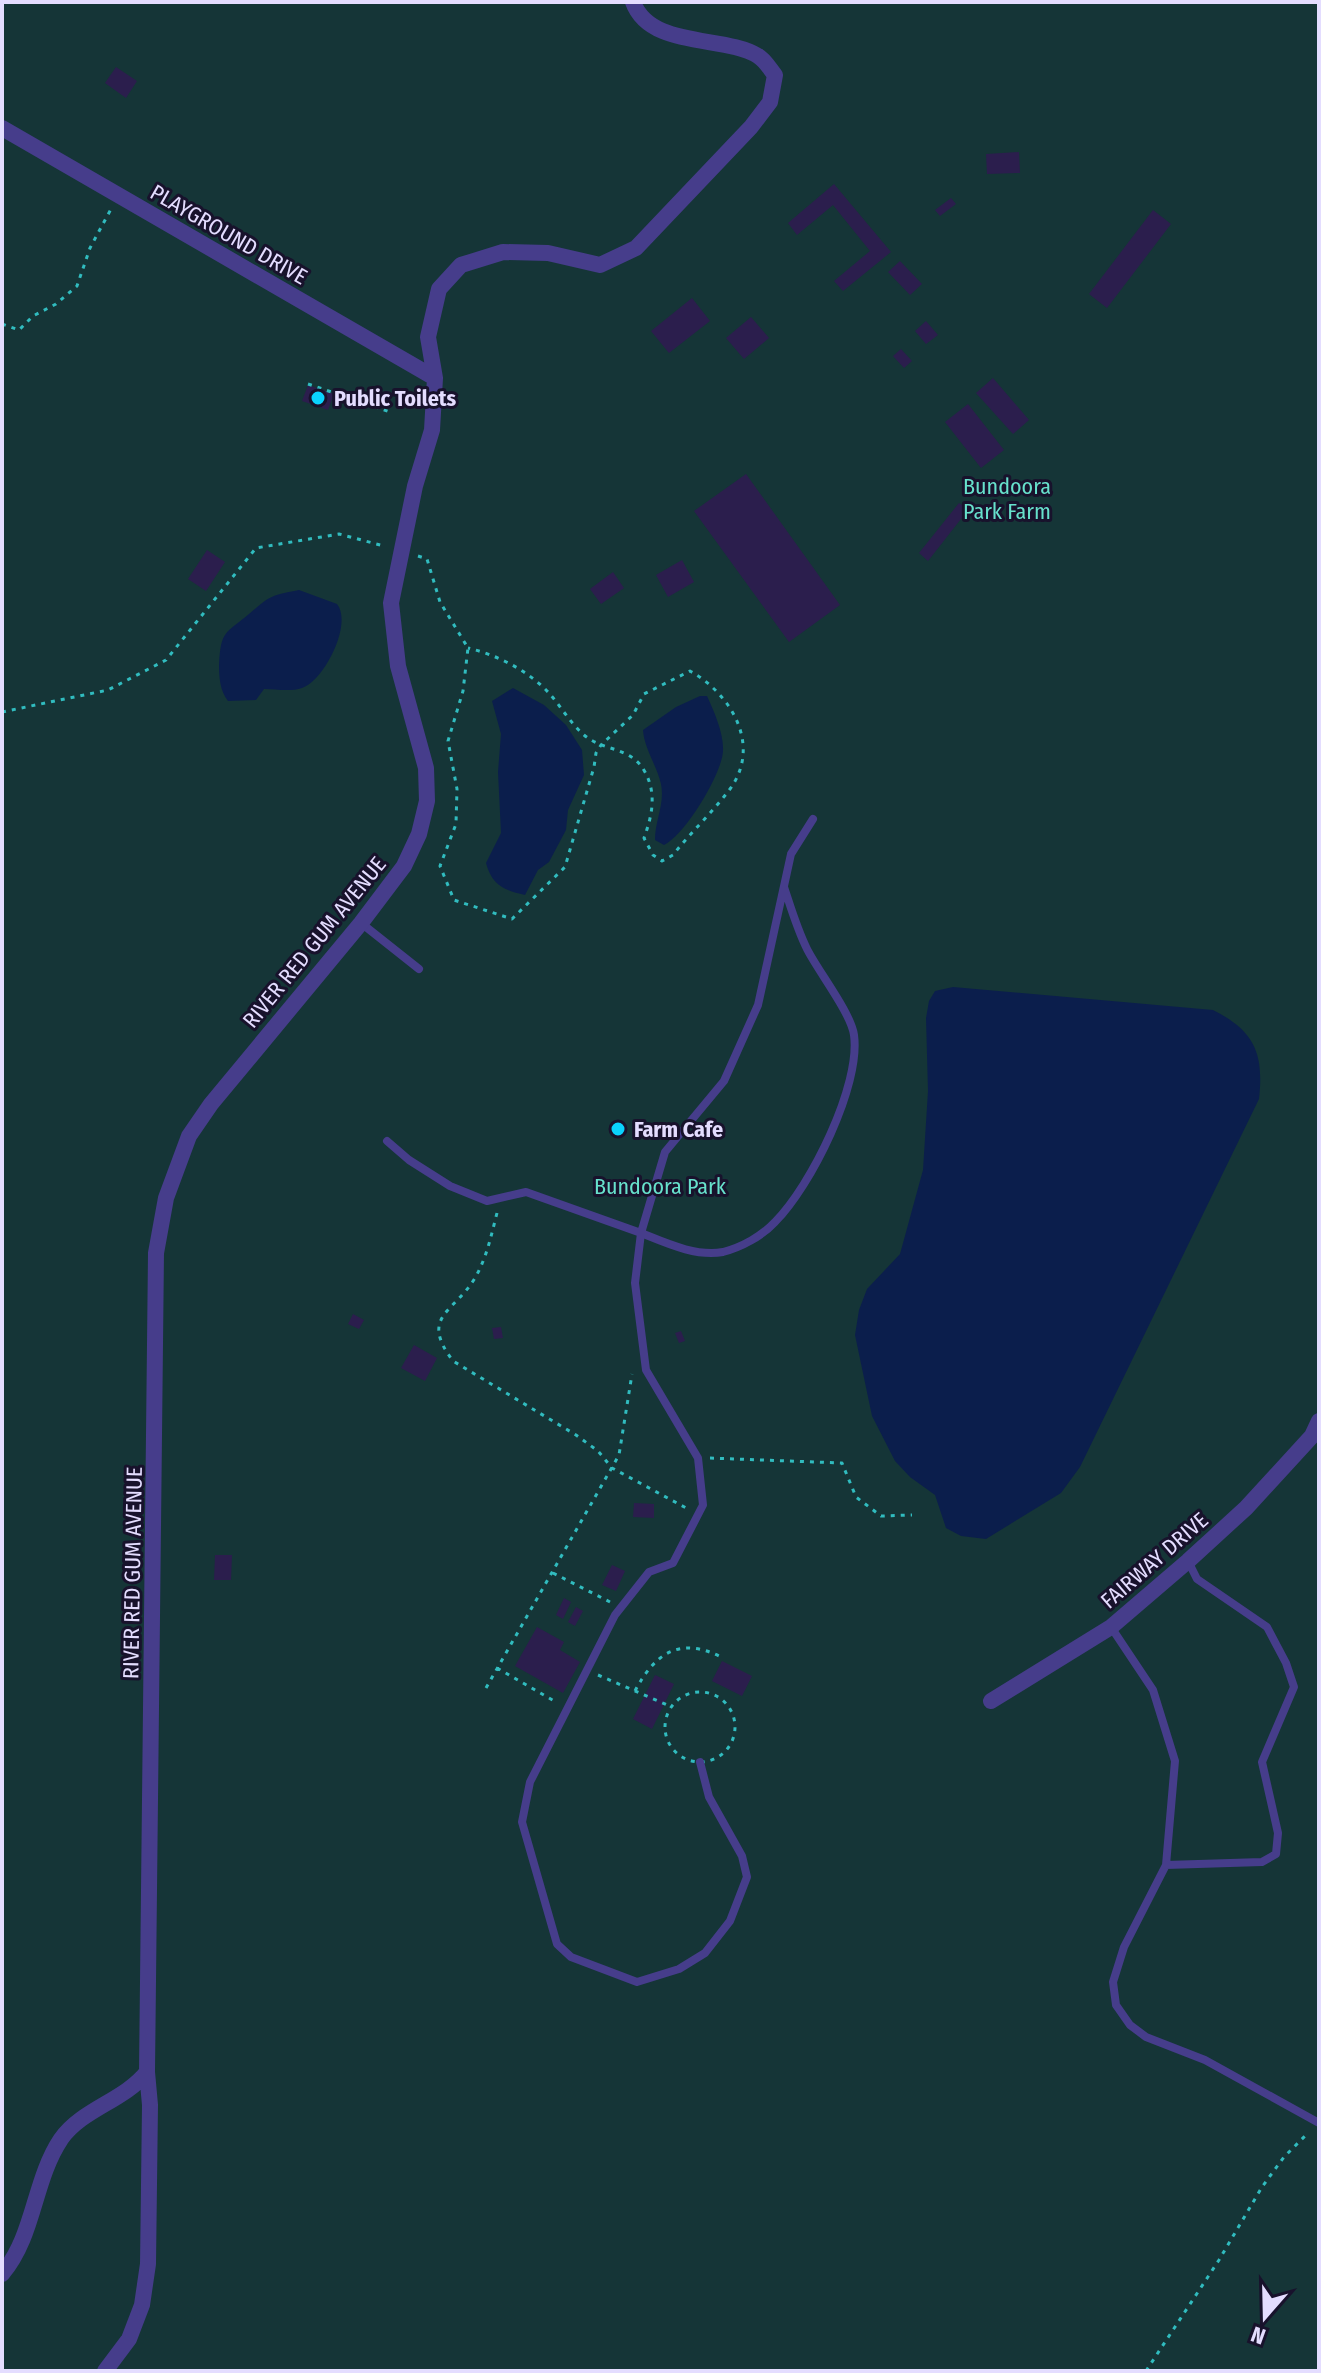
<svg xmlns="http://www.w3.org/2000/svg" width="1321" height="2373" viewBox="0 0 1321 2373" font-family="'Fira Sans Condensed',sans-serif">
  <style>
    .green { fill: #153537 }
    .water { fill: #0b1e4c }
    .building { fill: #2b1e4d }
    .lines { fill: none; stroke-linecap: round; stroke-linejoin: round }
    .path { stroke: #31bcbf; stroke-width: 3; stroke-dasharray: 4 6; stroke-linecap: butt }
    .service { stroke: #463d8b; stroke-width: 8 }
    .minor { stroke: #463d8b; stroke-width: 16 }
    .poi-dot { fill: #0ad2fe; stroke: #18122c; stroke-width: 3 }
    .labels { text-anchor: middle; stroke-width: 6; stroke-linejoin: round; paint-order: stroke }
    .street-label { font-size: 22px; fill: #e4ddff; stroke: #18122c }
    .poi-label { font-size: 22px; font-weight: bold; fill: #e4ddff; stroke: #18122c; text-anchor: start }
    .park-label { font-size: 22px; fill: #67e1cc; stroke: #18122c }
  </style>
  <rect width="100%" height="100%" fill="#18122c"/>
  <path class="green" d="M2 2H1319V2371H2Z"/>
  <path class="water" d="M299 590 337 604C353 624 324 681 302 688 291 692 275 689 264 689L256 700 228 701C220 691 219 677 219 665 221 630 225 634 249 614 271 595 270 596 299 590Z
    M513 688 544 705 566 725 582 750 584 775 568 810 566 830 549 862 538 870 525 895C503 890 492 885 486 863L501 833 498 772 501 734 492 701Z
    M700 696H707C714 711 724 734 723 751 722 774 685 835 664 845L655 840C655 820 665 804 661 784 657 766 644 748 643 730L676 707Z
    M953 987 1213 1010C1255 1031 1264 1054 1259 1099L1080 1467 1061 1493 986 1539 961 1536 946 1528 935 1495 910 1477 895 1461 872 1416 855 1335 859 1310 867 1289 900 1254 923 1170 928 1091 926 1018 929 1001 935 991Z"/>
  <path class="building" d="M116 67 137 81 126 98 105 83Z
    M1019 152 1020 173 987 174 986 154Z
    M834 184 891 252 843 291 834 281 870 251 833 205 797 235 788 223Z
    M951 198 956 204 940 216 935 210Z
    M1153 210 1171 224 1107 308 1089 294Z
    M900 261 922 284 910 295 888 272Z
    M692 298 710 321 669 353 651 331Z
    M751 317 769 338 744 359 726 338Z
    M926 321 938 335 926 344 915 331Z
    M901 349 912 361 904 368 893 356Z
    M993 378 1029 420 1013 434 976 393Z
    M308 385 334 394 328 410 302 401Z
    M968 404 1004 450 981 468 945 422Z
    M746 474 840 605 789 642 694 511Z
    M959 503 968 510 928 561 919 553Z
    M207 550 225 562 206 591 188 579Z
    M682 560 694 582 668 597 656 575Z
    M613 572 624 588 601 604 590 589Z
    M353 1314 364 1320 359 1329 348 1324Z
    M501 1327 503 1338 494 1339 492 1328Z
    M681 1331 685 1341 679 1343 675 1333Z
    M414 1345 437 1358 425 1381 401 1368Z
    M634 1503 654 1504V1518L633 1517Z
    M215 1555H232L231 1580H214Z
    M612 1565 625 1571 616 1591 602 1585Z
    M564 1598 571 1602 563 1619 556 1615Z
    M576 1607 583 1611 575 1626 568 1622Z
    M537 1627 564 1642 560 1650 580 1662 563 1693 515 1666Z
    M722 1661 752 1676 742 1696 712 1681Z
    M655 1675 674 1684 652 1729 633 1719Z"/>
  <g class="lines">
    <path class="path" d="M2 324 19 330 33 316 56 304 77 286 90 248 111 209
      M308 384 390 412
      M418 556 427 559 440 602 468 648 463 691 448 741 457 789 456 824 440 866 454 900 512 919 565 867 594 767 596 753 601 745 633 715 644 694 690 671C731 694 762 745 730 789 713 812 691 832 673 855L662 861 653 855 644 838C652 816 657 794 645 772 631 746 604 752 584 735 570 723 560 705 548 692 527 670 497 655 468 648
      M2 712 108 690 166 660 256 548 339 534 384 546
      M497 1213C491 1236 487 1257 475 1278 454 1313 419 1316 453 1361L576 1435 598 1451 612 1468 688 1509
      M710 1458 842 1463 856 1497 881 1516 912 1515
      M553 1573 610 1602
      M497 1668 556 1702
      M598 1675 672 1707
      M486 1688 619 1455 632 1374
      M635 1691C655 1653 680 1636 721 1657
      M665 1727a35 35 0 1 1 70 0a35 35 0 1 1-70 0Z
      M1146 2371 1219 2260 1262 2187 1284 2157 1308 2133"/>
    <path class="service" d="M784 887C791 908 797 929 807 949 818 971 851 1013 854 1035 861 1085 811 1186 775 1222 762 1236 742 1247 723 1252 696 1257 666 1243 641 1233L665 1152 724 1081 758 1005 791 854 813 819
      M361 923 419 969
      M387 1141 409 1160 450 1186 487 1201 526 1192 641 1233 635 1283 646 1370 698 1458 703 1505 673 1563 649 1572 615 1615 530 1782 522 1822 557 1944 571 1957 637 1982 679 1969 705 1953 730 1921 747 1877 742 1856 709 1797 700 1762
      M1111 1627 1153 1690 1175 1761 1166 1865 1124 1947 1113 1982 1116 2005 1130 2025 1146 2037 1205 2060 1319 2123
      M1166 1865 1262 1862 1276 1854 1278 1833 1262 1762 1294 1687 1286 1663 1267 1627 1197 1579 1188 1561"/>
    <path class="minor" d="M2 128 435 378
      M991 1701 1111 1627 1188 1561 1246 1508 1312 1436 1319 1421
      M2 2274C35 2235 33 2181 61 2139 82 2109 124 2101 147 2072
      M105 2371 129 2339 142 2305 148 2264 150 2105 147 2072 156 1253 166 1198 189 1136 211 1104 361 923 404 866 419 834 427 801 426 768 398 666 391 603 415 486 432 430 435 378 428 337 439 289 461 265 503 252 548 253 600 265 636 248 751 127 770 102 775 75C770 69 765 60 758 56 725 35 650 49 633 2"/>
  </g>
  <g class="poi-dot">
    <circle cx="318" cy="398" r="8"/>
    <circle cx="618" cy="1129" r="8"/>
  </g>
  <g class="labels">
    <g class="street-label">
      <text transform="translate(229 234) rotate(30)" y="8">PLAYGROUND DRIVE</text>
      <text transform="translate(314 942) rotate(-51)" y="8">RIVER RED GUM AVENUE</text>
      <text transform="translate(1154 1560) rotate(-41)" y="8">FAIRWAY DRIVE</text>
      <text transform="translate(132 1573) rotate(-89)" y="8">RIVER RED GUM AVENUE</text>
    </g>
    <g class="poi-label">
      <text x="334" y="406">Public Toilets</text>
      <text x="634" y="1137">Farm Cafe</text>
    </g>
    <g class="park-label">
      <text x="1007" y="494">Bundoora<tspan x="1007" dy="25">Park Farm</tspan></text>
      <text x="660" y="1194">Bundoora Park</text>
    </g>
  </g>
  <rect width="1321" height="2373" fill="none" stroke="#e4ddff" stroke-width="8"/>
  <g transform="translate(1265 2317) rotate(200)" stroke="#18122c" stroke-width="6" paint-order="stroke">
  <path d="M0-6L14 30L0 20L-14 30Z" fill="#e4ddff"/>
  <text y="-12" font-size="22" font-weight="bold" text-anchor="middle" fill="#e4ddff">N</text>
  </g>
</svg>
